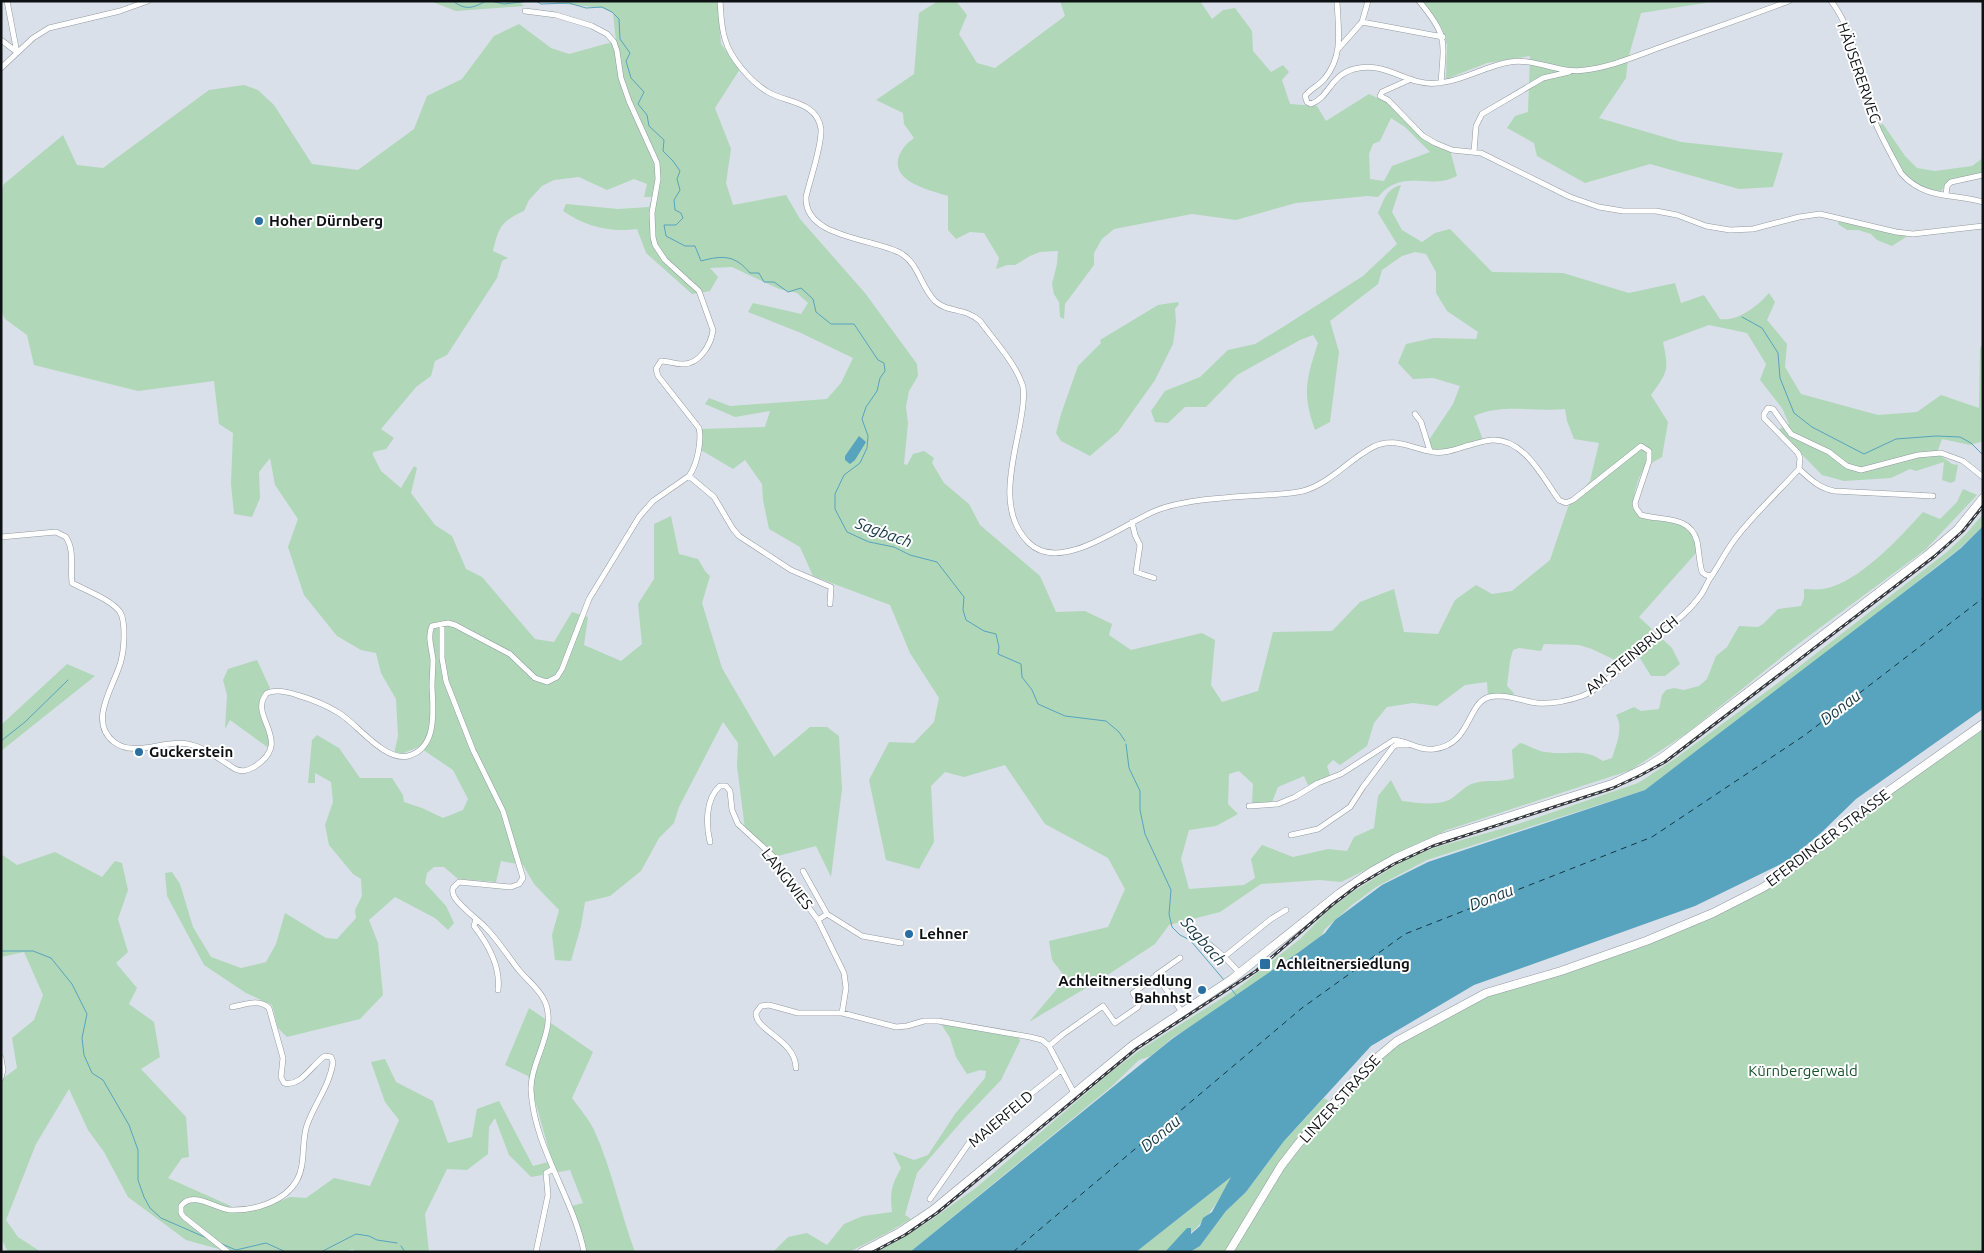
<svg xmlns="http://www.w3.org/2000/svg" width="1984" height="1253" viewBox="0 0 1984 1253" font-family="Ubuntu,sans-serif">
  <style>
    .green { fill: #b0d7b8; fill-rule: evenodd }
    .water { fill: #58a3be }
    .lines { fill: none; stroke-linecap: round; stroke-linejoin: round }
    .stream { stroke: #58a3be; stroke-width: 1 }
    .ferry { stroke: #143743; stroke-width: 1; stroke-dasharray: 6 5; stroke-linecap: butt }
    .street-casing { stroke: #9299a1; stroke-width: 6 }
    .primary-casing { stroke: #9299a1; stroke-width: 9 }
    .street { stroke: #fff; stroke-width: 5 }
    .primary { stroke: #fff; stroke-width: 8 }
    .rail-casing { stroke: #373b3f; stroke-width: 3 }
    .rail { stroke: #fff; stroke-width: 1; stroke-dasharray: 4; stroke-linecap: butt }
    .poi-dot { fill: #296ea3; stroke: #fff; stroke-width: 2 }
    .labels { text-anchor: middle; stroke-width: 4; stroke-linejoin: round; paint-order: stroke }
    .street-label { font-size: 15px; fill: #0e1114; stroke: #fff }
    .poi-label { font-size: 15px; font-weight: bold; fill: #0e1114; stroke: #fff; text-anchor: start }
    .park-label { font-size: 15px; fill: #16532b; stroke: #fff }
    .water-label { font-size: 16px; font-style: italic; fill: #143743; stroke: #fff }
  </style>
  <rect width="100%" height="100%" fill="#d9e0e9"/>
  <path class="green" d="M430 1H518L524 6 456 11Z
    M557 1H718L721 44 740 69 715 108 731 149 726 183 733 205 786 195 800 219 865 293 917 364 918 376 909 391 906 407 908 423 904 464 907 465 913 454 924 451 934 458 932 463 944 483 969 504 980 525 1040 576 1056 612 1085 611 1112 624 1109 635 1131 650 1202 633 1215 640 1211 685 1222 702 1258 691 1273 632 1332 631 1360 602 1394 589 1404 632 1438 634 1455 600 1476 585 1492 594 1512 591 1550 560 1568 507 1590 481 1599 443 1574 439 1567 421 1565 409C1535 412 1502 403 1474 416L1483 440 1448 450H1432L1429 440 1453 404 1460 386 1433 378 1413 379 1398 363 1406 344 1433 338 1476 339 1478 332 1447 311 1436 293V272L1426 254 1415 252 1402 256 1382 270 1378 284 1330 321 1339 352 1330 422 1315 430C1302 393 1306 380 1318 343L1313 335 1300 340 1237 375 1206 407H1185L1168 423 1155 422 1151 411 1165 391 1200 377 1228 350 1255 344 1275 332 1363 276 1397 244 1378 213C1384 200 1386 189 1401 185L1392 212 1402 230 1422 242 1435 233 1450 229 1492 272 1563 273 1629 293 1675 283 1681 303 1704 295 1720 319C1737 322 1758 306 1769 293L1775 302 1767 320 1787 344 1785 367 1801 394 1878 415 1917 412 1941 395 1979 408 1980 348 1983 344V441L1970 445 1942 439 1937 453 1952 464 1958 465 1955 481 1951 483 1942 480 1944 462 1916 471 1910 469 1891 478 1844 481 1822 475 1778 430 1789 424 1782 408 1760 380 1766 364 1747 333 1709 325 1663 342C1669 370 1668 372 1651 395L1668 422 1662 457C1656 461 1646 465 1643 470 1637 480 1627 510 1640 517 1644 519 1650 519 1655 520 1680 524 1695 523 1696 553L1639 617 1672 648 1680 664 1665 676H1651L1638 655 1619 662 1592 649 1579 645 1544 644 1541 651 1519 648 1513 650 1510 661 1507 686 1514 693 1513 697 1488 696 1487 682 1465 685 1437 706 1413 703 1387 707 1374 723 1367 746 1340 765 1333 760 1327 766 1330 775 1308 785 1304 776 1278 787 1272 802 1252 804 1253 784 1239 771 1229 774 1228 804 1238 814 1216 826 1189 830 1181 859 1189 889 1244 885 1255 878 1251 859 1262 845 1293 857 1328 849 1347 851 1354 837 1374 828 1378 796 1391 780 1402 801C1418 803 1434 806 1449 800 1458 795 1465 785 1475 783 1488 779 1501 783 1514 778L1512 750 1520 743C1529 745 1537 751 1546 752 1569 756 1583 747 1603 761L1612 758C1616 745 1624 728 1616 715L1634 707 1641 711 1659 709 1662 695 1666 690 1674 688 1684 690 1699 686 1707 679 1716 656 1727 647 1739 626 1758 627 1763 624 1778 609 1801 606 1804 598V589C1810 589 1817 590 1823 589 1859 583 1899 538 1923 512L1940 519 1957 502 1963 489 1977 495 1925 550 1798 644 1687 733 1631 770 1447 830 1341 882 1319 880 1261 884 1220 912 1169 925 1155 944 1106 976 1029 1022 1066 978 1052 960 1049 941 1108 927 1125 889 1108 858 1045 824 1005 765 964 777 945 772 931 786 934 842 919 869 886 860 869 780 889 742 914 743 934 722 939 698 910 653 890 605 813 576 800 547 769 529 763 500 762 484 745 460 733 469 701 450 702 429 765 427 770 411 735 417 705 404 709 398 730 406 827 399 841 383 853 358 801 333 748 312 753 303 801 314 808 303 797 293 779 289 732 267 710 268 718 277 710 291 692 294 646 253 637 229C610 233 585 226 563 211L566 204 618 209 649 207 652 197H644L647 184 634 179 607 190 579 177 554 180 542 186 529 200 524 211C500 222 499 227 493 251L508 258 502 261 497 278 447 355 435 361 431 376 416 387 381 429 394 438 386 449 373 452V455L381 471 401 488 414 466 417 468 411 493 435 525 452 536 466 569 482 577 535 639 554 642 572 612 588 617 584 645 621 661 642 644 638 604 654 579V524L671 516 679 554 698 559 705 571 710 576 702 603 722 668 774 757 810 727H827L839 736 842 789 831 877 816 846 774 857 745 829 737 766 738 743 723 722 679 807 674 823 659 838 641 871 610 896 585 902 581 926 571 961 555 960 552 935 559 910 534 884 523 865 501 861 496 882 458 879 444 867H434L427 873 425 883 446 906 454 923 448 930 435 918 395 897 369 920 378 943 383 995 360 1019 287 1037 278 1028 272 1005 246 993 204 965 167 896 165 873 172 872 180 884 193 927 211 957 241 968 266 962 276 944 285 913 326 938 337 939 356 918 355 910 362 896 361 879 353 874 329 845 325 825 333 802 331 782 315 773V783H308L312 740 317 735 339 748 360 778H392L403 795 404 802 422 808 443 818 463 810 468 799 453 770 419 747 401 754H394L398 736 396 699 381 673 376 653 361 650 337 636 304 595 288 547 298 519 275 485 270 458 259 472 260 498 252 517 234 514 231 484 233 433 219 424 214 381 138 391 34 365 27 335 5 319 1 310V193L4 184 63 135 77 165 103 168 209 90 244 85 258 90 274 105 312 164 358 170 414 129 427 96 462 79 494 36 519 24 551 48 569 54 616 41 613 13 602 8 556 3Z
    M938 1H956L967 15 959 34 977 63 995 68 1065 16 1060 1H1200L1212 19 1223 10 1235 8 1252 31 1253 51 1271 72 1283 65 1289 72 1282 80 1290 104 1317 106 1326 121 1369 94 1386 102 1424 140 1450 150 1457 176C1428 191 1403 167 1378 197L1367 196 1296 203 1236 220 1192 214 1114 229 1102 239 1094 253V265L1065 304 1064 319 1060 317 1059 302 1054 294 1052 284 1057 264 1058 251 1040 252 1030 256 1015 265H1007L996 269 999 258 984 233 970 232 956 239 948 230V196C930 190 890 182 899 156 903 147 906 144 914 138L904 124 903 113 876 100 914 74 919 13ZM1391 118 1405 127 1430 152 1392 166 1384 181 1370 179 1369 154 1373 144 1380 141Z
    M1422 1H1705V3L1641 13 1628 59 1626 78 1599 118 1681 142 1783 153 1773 187 1739 189 1650 164 1585 183 1537 156 1534 143 1507 128 1515 116 1528 112 1530 56 1487 63 1446 79 1447 45 1442 28Z
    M1883 124 1905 156 1917 168 1935 171 1972 166 1983 158 1982 173 1950 180 1941 191C1935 191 1927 191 1922 188 1899 177 1890 146 1878 125Z
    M1839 219 1909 235 1892 246 1877 240 1871 234 1858 230H1847L1838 224Z
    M1178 302 1179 304 1175 309 1176 322 1173 344 1155 380 1118 432 1090 456 1061 441 1056 433 1061 414 1078 366 1101 343 1100 340 1158 305Z
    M1983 514V526L1959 549 1800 674 1645 790 1427 860 1376 887 1352 905 1325 929 1321 936 1282 964 1270 981 1172 1038 1151 1056 1139 1060 1111 1087 910 1252H876L897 1241 928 1222 977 1187 1112 1071 1143 1048 1238 988 1300 939 1330 909 1354 891 1408 858 1437 847 1515 825 1638 783 1676 758 1778 683 1947 552 1966 534Z
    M257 660 270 688C268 690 263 694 261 697 254 713 271 733 270 749L230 720 225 729 227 695 223 680 228 669Z
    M67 664 95 676 1 751V725Z
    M1983 728V1252H1233L1286 1165 1362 1076 1383 1055 1411 1035 1499 991 1687 927 1802 865 1880 801Z
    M55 852 102 877 115 861 122 863 128 890 118 919 128 952 116 963 137 988 129 1004 154 1022 160 1057 141 1069 186 1117 189 1157 182 1158 168 1178 242 1211 266 1207 290 1197 306 1198 334 1178 370 1186 399 1120 385 1102 371 1062 385 1059 396 1082 433 1101 448 1143 472 1137 477 1109 499 1101 533 1166 552 1161 528 1076 505 1065 529 1008 593 1052 572 1098C579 1108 589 1119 594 1130 612 1169 620 1212 635 1252H585L572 1206 583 1203 570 1170 531 1177 509 1155 495 1118 489 1127 488 1154 467 1170 447 1169 425 1214 429 1252H357L352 1249 345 1252H229L186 1240 128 1197 104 1152 88 1130 69 1089 36 1144 6 1220 18 1237 41 1252H8L1 1238V1080L17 1068 12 1038 34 1020 43 995 24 952 1 957V854L17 865Z
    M940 1022 1019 1038 1020 1041 1001 1080 961 1122 917 1173 905 1215 911 1219 887 1233 849 1252H773L788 1237 807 1233 827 1245 844 1224 863 1216 892 1212C890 1192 891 1186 901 1168L893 1152 914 1160 928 1155 955 1114 985 1078 986 1071 980 1070 967 1074 956 1057 950 1038Z
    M1324 1098 1331 1103 1292 1147 1257 1197 1225 1252H1190L1200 1246 1226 1211 1246 1192 1284 1141Z
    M1231 1177V1179C1216 1205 1202 1227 1177 1244 1173 1246 1168 1251 1164 1252 1155 1253 1145 1252 1136 1252Z"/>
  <path class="water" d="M859 436 866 442 855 460 850 464 845 460V456Z
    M1983 526V709L1856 799 1822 832 1789 860 1695 906 1474 985 1371 1046 1284 1141 1246 1192 1226 1211 1200 1246 1190 1252H1165L1187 1228H1191V1234L1200 1226 1203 1218 1212 1212 1231 1177 1136 1252H910L1172 1039 1299 952 1325 933 1335 920 1382 885 1428 862 1645 790 1937 567 1961 548Z"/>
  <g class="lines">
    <path class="stream" d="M453 1C466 11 473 8 486 1
      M491 1 504 4 530 1
      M536 1 541 4 569 3 586 8 602 7 612 12 619 19 620 39 630 53 626 61 631 78 644 92 638 104 647 115 649 126 664 140 663 151 673 161 680 171 677 179 680 190 674 200 675 210 681 213 683 218 676 225H664L666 236 685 246H695L701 261C723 255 735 255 750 273H759L764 282H774L788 292 801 288 813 299 816 312 831 324H854L878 360 884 363 885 371 880 378 877 391 866 407 862 419 868 436 867 448 860 463 844 475 835 494V509L847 532 869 542 894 547 910 555 937 562 964 597 963 610 966 620 984 631 996 634 999 647 998 654 1021 664 1022 677 1032 690 1038 704 1065 716 1106 721 1119 732 1125 741
      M1742 317 1762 328 1778 353 1780 378 1794 413 1812 427 1864 454 1896 439 1936 436 1960 437 1971 443 1983 455
      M1 741 25 722 68 680
      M1126 744 1129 768 1140 791V810L1145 834 1171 890 1169 914 1172 927 1180 935 1190 940 1224 980
      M1 951H33L51 958 72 984 87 1014 82 1038 84 1055 92 1073 103 1080 129 1125 138 1150V1180L144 1197 150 1208 161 1218 209 1239
      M1228 985 1236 995
      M222 1244 236 1250 266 1243 286 1252
      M401 1246 405 1252
      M321 1252 356 1234 369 1236 377 1240 397 1243"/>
    <path class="ferry" d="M1013 1252 1302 1008 1405 934 1652 837 1805 735 1983 598"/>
    <g class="street-casing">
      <path id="street" d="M7 1 17 53
        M720 1C721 14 721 27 725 39 730 58 751 82 768 92 786 103 817 101 821 129 822 146 810 179 806 197 804 239 876 238 902 254 919 265 921 287 935 301 948 313 964 307 980 321 993 339 1017 365 1023 387 1025 399 1022 412 1020 424 1013 462 997 512 1029 543 1061 574 1123 524 1155 511 1184 499 1233 497 1265 495 1278 494 1291 494 1303 491 1331 483 1348 460 1373 447 1393 436 1413 449 1433 452 1446 454 1458 448 1470 445 1478 443 1486 440 1494 440 1525 440 1543 478 1559 500L1566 503 1573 500 1641 446 1649 451V461L1635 503 1636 508 1641 515C1662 521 1690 515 1697 541 1699 551 1699 562 1702 572L1706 575 1711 576
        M1337 1C1338 28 1344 55 1325 78 1320 85 1310 89 1305 96L1307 102 1311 104C1330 97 1329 76 1354 69 1386 60 1408 87 1438 83 1463 81 1485 66 1510 62 1536 58 1559 74 1585 70 1612 67 1638 55 1664 46 1705 31 1747 17 1789 1
        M1419 1C1448 36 1444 40 1441 83
        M1831 1C1856 33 1859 77 1872 114 1878 132 1892 156 1901 173 1924 200 1952 193 1983 202
        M1362 22 1443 37
        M1 40 17 52
        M1339 48 1362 22 1368 1
        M1 68 33 38 49 28 120 11 148 1
        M1411 79 1382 92 1380 96 1388 100 1423 136 1435 143 1452 150 1481 153 1570 197 1599 207 1623 211H1656L1677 215 1706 226 1730 230 1753 229 1799 217 1820 214 1896 232 1913 234 1983 226
        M1474 152 1476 126 1482 114 1543 78 1569 72
        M1946 195 1947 186 1951 182 1983 175
        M1415 414 1421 422 1430 451
        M1799 469C1810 479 1819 488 1834 491L1933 496
        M689 476 714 497 733 529 739 536 791 570 831 587 830 604
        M1132 522 1135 535 1140 545 1136 572 1154 578
        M1 537 56 532 66 537C75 551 70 567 72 583 85 590 112 600 120 612 124 618 124 628 124 635 124 643 123 653 121 661 115 685 87 721 114 742 135 758 164 739 188 744 204 747 221 760 235 769 242 772 247 771 254 767 296 741 246 716 267 693 276 689 288 692 297 695 311 699 326 705 339 713 357 724 385 762 408 756 438 748 433 710 432 687 432 678 433 669 433 660 432 649 427 637 432 626L448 623 455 625 510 654 535 678 547 682 557 677 562 669 589 599 639 517 653 501 689 476C697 465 702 441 699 428L658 376 656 369 661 361C669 361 675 364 682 364 699 365 711 345 713 330L699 291 665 260 655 245 653 237 652 213 658 179 657 163 629 101 621 78 617 51 614 42 607 34 592 26 556 15 525 11
        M442 624V658L446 681 473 750 503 811 523 878 519 884 511 887 459 882 453 888C452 892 453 895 455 898 463 909 476 918 485 927 498 940 507 955 518 969 526 979 537 987 543 998 560 1027 530 1060 531 1090 534 1148 573 1196 584 1252
        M1249 806 1278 804 1295 797 1318 783 1341 774 1394 740C1408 741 1419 751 1434 749 1471 745 1467 703 1489 697 1504 693 1522 701 1537 703 1552 704 1568 701 1582 696 1605 687 1622 664 1641 649 1661 632 1685 617 1700 596 1705 590 1707 582 1711 577 1719 565 1726 551 1735 539 1754 514 1778 492 1799 469L1800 458 1798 453 1764 418V414L1768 408 1773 409 1791 434 1829 452 1847 466 1861 470 1918 455 1941 453 1963 461 1983 477
        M1291 835 1318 829 1350 807 1363 787 1393 747 1396 745H1408
        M710 842C706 825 705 799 720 786H726L730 791 732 810 738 824 774 857 795 889 818 920 844 973 846 988 842 1013
        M803 871 827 914
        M476 919 474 926C488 944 501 966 498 990
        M818 920 827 914 862 936 901 943
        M1191 934C1207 940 1229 960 1240 974
        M1224 957 1271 919 1286 910
        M1180 958 1156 975 1182 1012
        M1049 1046 1074 1093
        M1 1058 3 1070 1 1078
        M796 1068C795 1039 755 1031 756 1013L761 1006 769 1005 798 1013H842L896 1027 907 1026 924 1021H938L1030 1037 1042 1040 1049 1046 1062 1035 1103 1006 1115 1023 1138 1007 1139 1003 1133 993 1153 978
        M930 1199 969 1143 1061 1070
        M228 1252 184 1217 181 1213V1206C193 1190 216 1209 230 1210 253 1211 285 1202 297 1180 306 1164 301 1142 307 1125 315 1103 330 1085 333 1062L331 1057 325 1056C312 1064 302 1087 284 1083L281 1077 283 1058 269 1008C259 998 244 1005 232 1007
        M536 1252 548 1195 546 1173 553 1169"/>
    </g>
    <g class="primary-casing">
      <path id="primary" d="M862 1252 900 1232 933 1210 1133 1045 1232 979 1340 893 1371 872 1396 858 1441 838 1612 784 1647 767 1663 757 1925 557 1957 530 1983 498
        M1229 1252 1281 1166 1298 1144 1366 1067 1397 1041 1486 993 1561 971 1646 941 1713 913 1764 887 1802 861 1876 800 1983 724"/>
    </g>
    <use href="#street" class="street"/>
    <use href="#primary" class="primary"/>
    <g class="rail-casing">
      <path id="rail" d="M873 1252 905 1235 937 1213 1136 1049 1256 971 1332 905 1357 886 1394 864 1433 846 1613 788 1639 776 1665 762 1935 556 1963 531 1983 506"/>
    </g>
    <use href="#rail" class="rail"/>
  </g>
  <g class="poi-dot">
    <circle cx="259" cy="221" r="5"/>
    <circle cx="139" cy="752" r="5"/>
    <circle cx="909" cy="934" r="5"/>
    <rect x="1259" y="958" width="12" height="12" rx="2.5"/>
    <circle cx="1202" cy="990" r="5"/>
  </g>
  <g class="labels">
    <g class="street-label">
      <text transform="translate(1859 73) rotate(71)" y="5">HÄUSERERWEG</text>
      <text transform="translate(1632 655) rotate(-39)" y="5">AM STEINBRUCH</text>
      <text transform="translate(1828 838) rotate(-37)" y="5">EFERDINGER STRASSE</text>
      <text transform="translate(787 879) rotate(52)" y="5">LANGWIES</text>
      <text transform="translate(1340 1099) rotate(-48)" y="5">LINZER STRASSE</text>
      <text transform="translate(1001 1119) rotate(-40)" y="5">MAIERFELD</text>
    </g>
    <g class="poi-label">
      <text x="269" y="226">Hoher Dürnberg</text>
      <text x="149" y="757">Guckerstein</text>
      <text x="919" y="939">Lehner</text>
      <text x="1276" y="969">Achleitnersiedlung</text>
      <text x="1192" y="986" text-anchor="end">Achleitnersiedlung<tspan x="1192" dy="17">Bahnhst</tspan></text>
    </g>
    <g class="park-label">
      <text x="1803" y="1076">Kürnbergerwald</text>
    </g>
    <g class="water-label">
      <text transform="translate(884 532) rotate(20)" y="6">Sagbach</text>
      <text transform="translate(1840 707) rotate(-37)" y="6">Donau</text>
      <text transform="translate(1491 897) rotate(-21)" y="6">Donau</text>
      <text transform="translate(1204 941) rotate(49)" y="6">Sagbach</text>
      <text transform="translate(1160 1133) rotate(-40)" y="6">Donau</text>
    </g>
  </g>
  <rect width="1984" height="1253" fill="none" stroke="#0e1114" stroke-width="5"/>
</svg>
